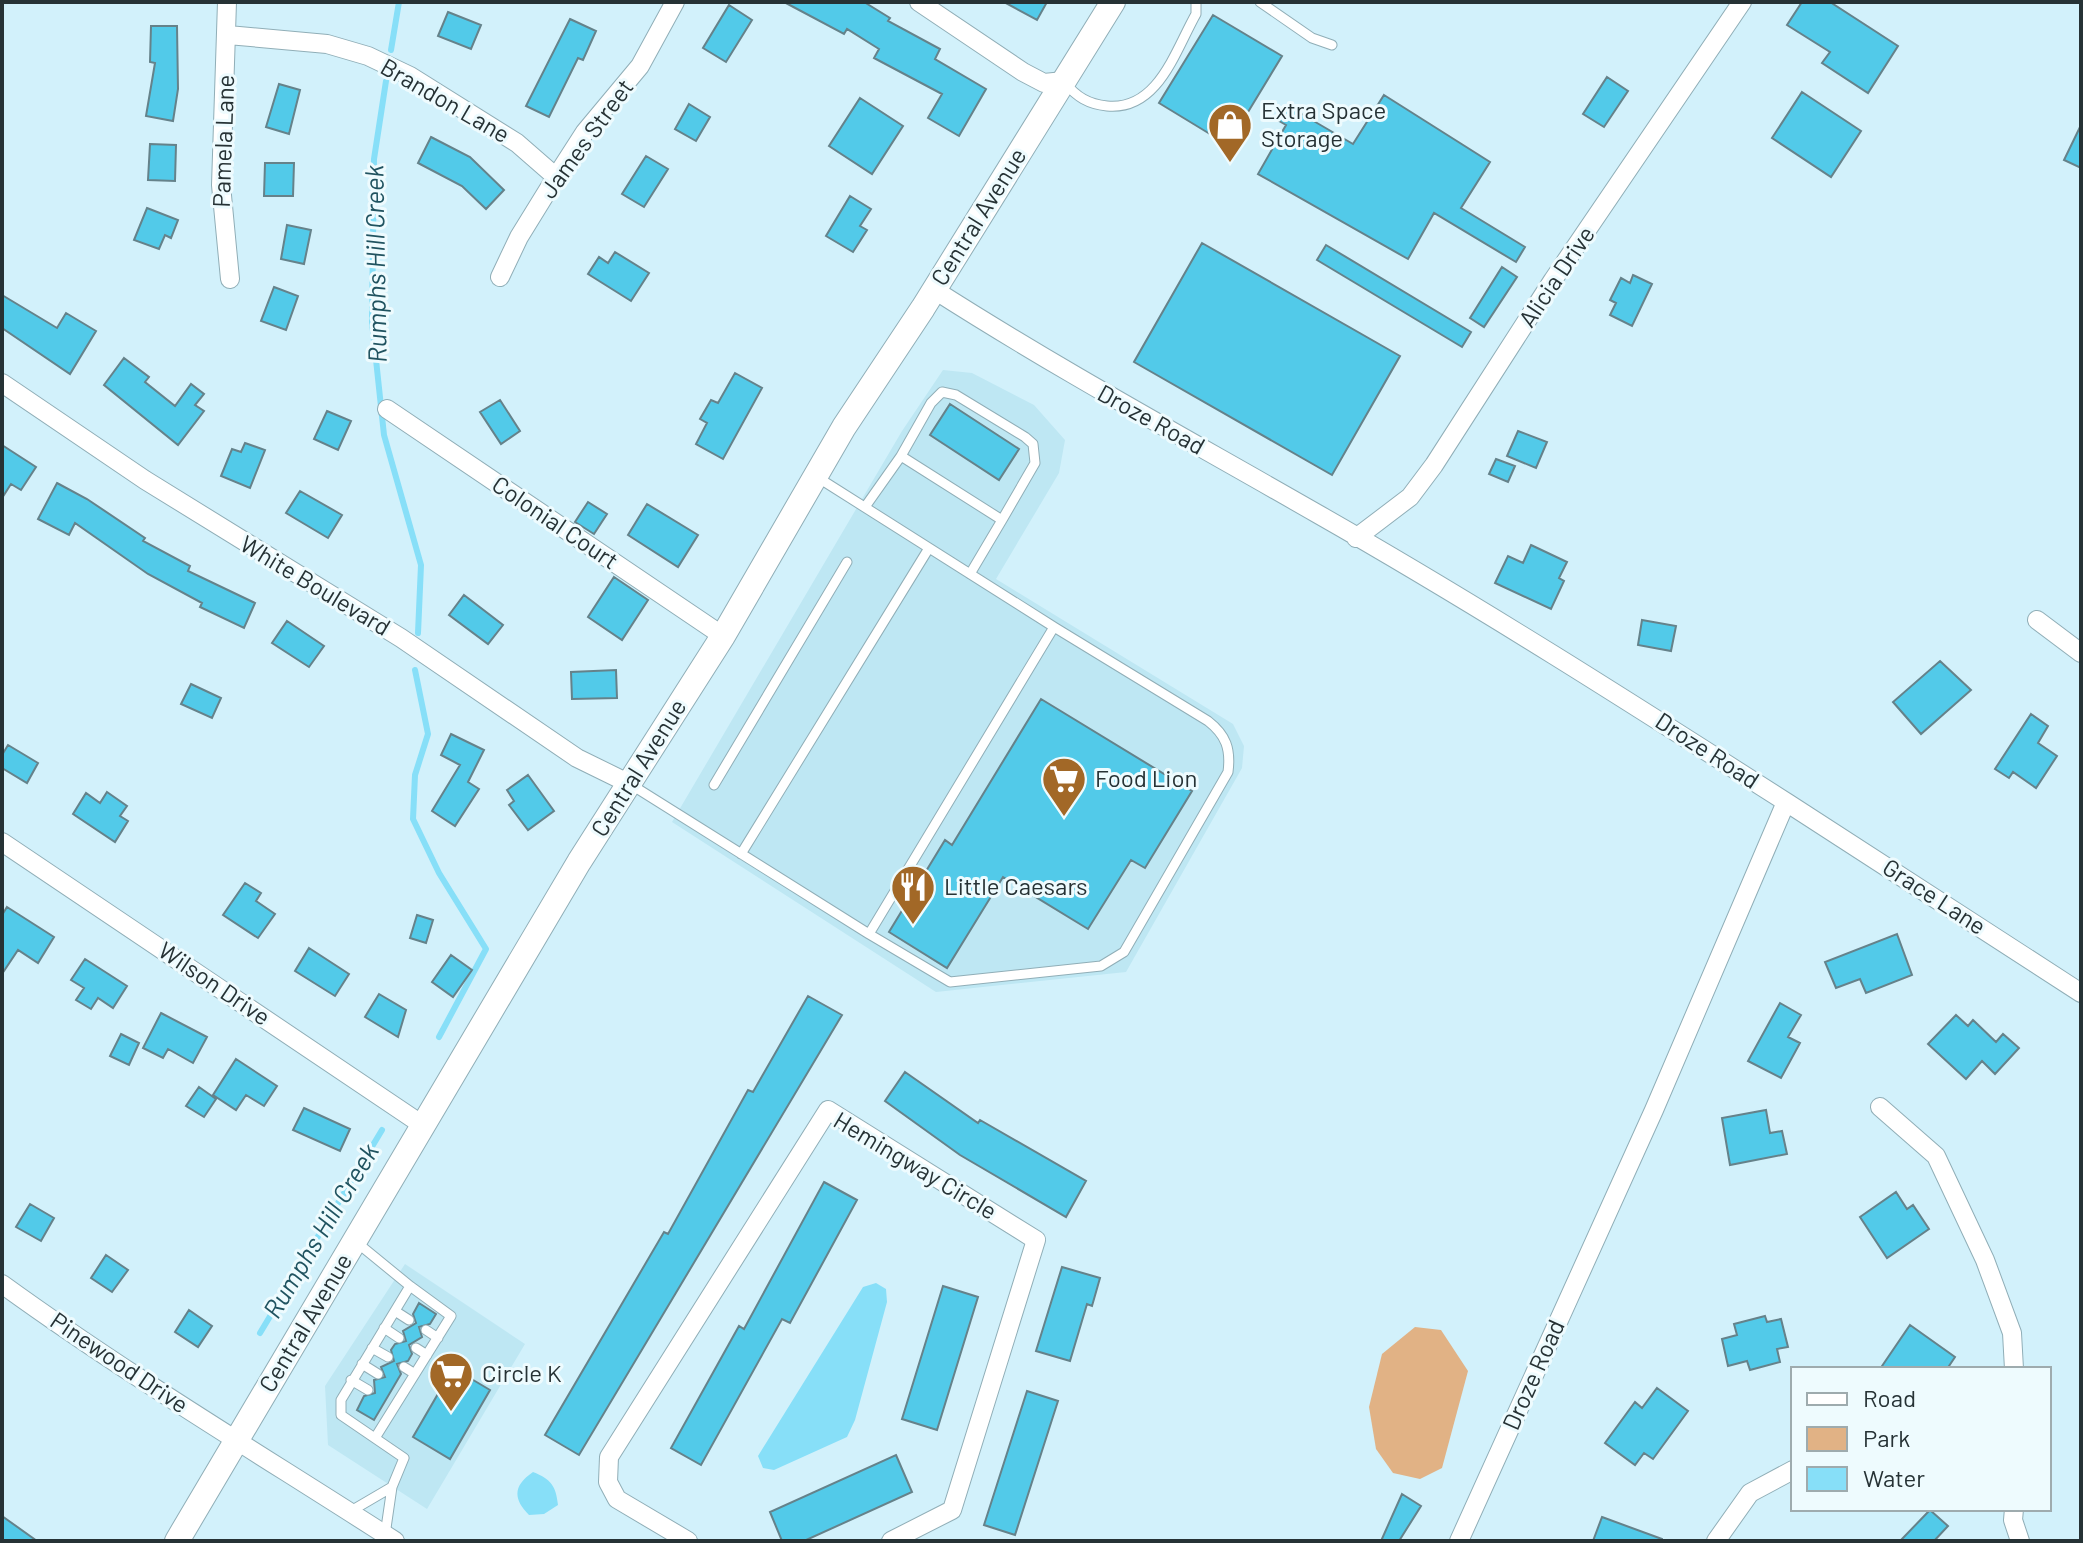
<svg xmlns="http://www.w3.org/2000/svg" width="2083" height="1543" viewBox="0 0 2083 1543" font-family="Barlow,sans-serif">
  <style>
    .built { fill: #bee7f3 }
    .green { fill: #e1b285 }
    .water { fill: #87dff8 }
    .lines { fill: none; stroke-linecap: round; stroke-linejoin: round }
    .stream { stroke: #87dff8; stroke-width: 6 }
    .building { fill: #52cae9; stroke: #65828a; stroke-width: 2 }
    .lane-casing { stroke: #90aeb7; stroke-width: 11 }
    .street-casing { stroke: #90aeb7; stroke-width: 20 }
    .secondary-casing { stroke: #90aeb7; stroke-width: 26 }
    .lane { stroke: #fff; stroke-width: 9 }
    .street { stroke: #fff; stroke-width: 18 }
    .secondary { stroke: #fff; stroke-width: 24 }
    .labels { text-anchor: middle; stroke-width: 6; stroke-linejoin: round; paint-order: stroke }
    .street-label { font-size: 24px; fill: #263235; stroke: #eefbfe }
    .poi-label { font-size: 24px; fill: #263235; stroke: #eefbfe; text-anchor: start }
    .water-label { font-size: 26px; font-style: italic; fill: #205360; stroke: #eefbfe }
  </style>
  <rect width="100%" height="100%" fill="#d2f1fb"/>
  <path class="built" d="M943 370 972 373 1034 405 1065 440 1059 473 996 579 1233 724 1244 746 1242 768 1126 972 936 992 672 822 902 431Z
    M405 1264 525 1344 427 1509 328 1445 325 1386Z"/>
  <path class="green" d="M1415 1327 1441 1330 1468 1371 1442 1468 1420 1479 1393 1473 1376 1449 1369 1407 1382 1354Z"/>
  <path class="water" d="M876 1283 886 1289 887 1302 855 1420 847 1437 774 1470 763 1468 758 1456 863 1287Z
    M533 1472C551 1479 556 1486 558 1505L544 1514 529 1515C512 1498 514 1485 533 1472Z"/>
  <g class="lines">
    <path class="stream" d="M391 50 399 2
      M386 81 374 159 372 322 384 435 421 565 418 633
      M415 670 428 734 415 775 413 819 439 873 486 949 439 1037
      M260 1333 382 1130"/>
  </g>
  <path class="building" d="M784 2H864L890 18 888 21 940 49 935 59 986 89 959 136 928 118 942 94 874 58 879 49 847 29 844 34Z
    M1004 2H1047L1037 20Z
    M1802 2H1830L1898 46 1868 93 1822 63 1830 52 1787 25Z
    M729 5 752 20 726 62 703 48Z
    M448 12 481 25 471 49 438 36Z
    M1213 15 1282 56 1228 145 1159 103Z
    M570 19 596 31 583 60 578 58 549 117 526 106Z
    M151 26H177L178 89 173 121 146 116 155 63 150 62Z
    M1607 77 1628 91 1604 127 1583 114Z
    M279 84 300 90 289 134 266 127Z
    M1802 92 1861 131 1831 177 1772 138Z
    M1384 95 1490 162 1461 208 1525 247 1516 262 1434 213 1408 259 1258 174 1286 125 1279 121 1288 106 1353 144Z
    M860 98 903 126 872 174 829 146Z
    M689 104 710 117 696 141 675 129Z
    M2081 125V168L2064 160Z
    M431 137 470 157 504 190 486 209 462 186 418 163Z
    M150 144 176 145 175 181 148 180Z
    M646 156 668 169 644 207 622 194Z
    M265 163H294L293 196H264Z
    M850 196 871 209 860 226 867 230 853 252 826 236Z
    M147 208 178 220 171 238 165 235 159 249 134 240Z
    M287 225 311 230 304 264 281 259Z
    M1202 243 1400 356 1332 475 1134 362Z
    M1326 245 1471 332 1462 347 1317 260Z
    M615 252 649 273 631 301 588 274 599 257 608 263Z
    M1502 267 1517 277 1484 327 1470 318Z
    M1633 275 1652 284 1632 326 1610 315 1616 303 1610 300 1621 278 1630 283Z
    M274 287 298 296 286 330 261 321Z
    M2 295 57 328 66 313 96 331 70 374 2 328Z
    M124 358 149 377 145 382 175 406 191 384 204 394 195 405 204 411 178 445 104 385Z
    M735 373 762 388 723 459 696 444 707 423 700 419 711 400 718 403Z
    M500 400 520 431 501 444 480 412Z
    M950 404 1019 449 999 480 930 435Z
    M327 411 351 421 338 450 314 439Z
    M1518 431 1547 442 1536 468 1507 456Z
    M245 443 265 450 250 488 221 476 232 449 241 452Z
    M2 445 36 467 21 490 11 484 2 498Z
    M1496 459 1515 466 1508 482 1489 474Z
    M57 483 87 499 145 538 143 541 190 566 188 571 255 603 244 628 200 607 202 603 148 574 75 523 69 535 38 519Z
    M300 491 342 515 328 538 286 513Z
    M588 502 607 514 594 534 575 522Z
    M647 504 698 535 678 567 628 535Z
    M1531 545 1567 562 1559 578 1564 581 1551 609 1495 583 1508 556 1523 563Z
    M614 577 648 600 622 640 588 617Z
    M464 595 503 625 488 644 449 615Z
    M1642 620 1676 626 1671 651 1638 645Z
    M287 621 324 646 309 667 272 643Z
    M1940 661 1971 690 1921 734 1893 702Z
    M616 670 617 698 572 699 571 672Z
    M191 684 221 698 212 718 181 704Z
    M1041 699 1192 791 1145 868 1131 860 1088 929 1003 877 947 968 889 932 945 840 952 845Z
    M2031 714 2048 726 2038 743 2057 756 2036 788 2013 772 2009 778 1995 769Z
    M451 734 484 750 468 782 479 789 455 826 432 811 460 765 441 755Z
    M8 745 38 763 27 783 2 768V755Z
    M528 775 554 811 528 830 509 805 514 801 507 790Z
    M107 792 127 806 120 816 128 821 115 842 73 814 86 793 100 803Z
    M245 883 261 893 256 901 275 914 258 938 223 915Z
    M7 907 54 937 38 963 18 950 2 974V915Z
    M417 915 433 920 426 943 410 938Z
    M1897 934 1912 975 1866 993 1860 979 1836 988 1825 962Z
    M309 948 349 974 335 996 295 971Z
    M451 955 472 970 453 997 432 982Z
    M85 959 127 986 113 1008 98 998 91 1009 76 1000 84 988 71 980Z
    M379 994 406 1010 398 1037 365 1017Z
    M808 996 842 1015 579 1455 545 1435 664 1232 668 1234 748 1090 753 1092Z
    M1780 1003 1801 1015 1788 1037 1800 1043 1781 1078 1748 1061Z
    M161 1013 207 1037 193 1063 168 1049 163 1058 143 1048Z
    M1956 1015 1968 1026 1973 1020 1996 1042 2003 1034 2019 1048 1995 1074 1982 1061 1966 1079 1928 1044Z
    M121 1034 139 1043 129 1065 110 1056Z
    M236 1059 277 1086 264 1106 246 1095 236 1110 213 1095Z
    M905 1072 978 1123 980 1120 1086 1181 1066 1217 960 1155 885 1101Z
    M199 1087 216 1099 204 1117 186 1106Z
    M304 1108 350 1129 340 1151 293 1130Z
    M1766 1110 1770 1133 1782 1131 1787 1154 1730 1165 1722 1118Z
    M824 1182 857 1200 790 1323 782 1319 701 1465 671 1448 739 1326 744 1329Z
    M1896 1192 1907 1209 1913 1205 1929 1229 1887 1258 1860 1217Z
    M30 1204 54 1218 41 1241 16 1227Z
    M106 1255 128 1270 112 1292 91 1278Z
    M1062 1267 1100 1278 1092 1306 1087 1304 1070 1361 1036 1351Z
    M943 1286 978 1297 937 1430 902 1419Z
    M419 1303 436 1314 430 1324 419 1327 422 1337 409 1345 412 1354 408 1361 397 1364 401 1374 374 1420 357 1410 364 1396 375 1393 374 1380 385 1377 381 1367 394 1361 391 1350 395 1344 406 1341 403 1331 416 1323 413 1314Z
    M189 1310 212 1326 198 1347 175 1332Z
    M1765 1316 1767 1322 1781 1319 1788 1347 1777 1349 1780 1362 1750 1370 1747 1361 1728 1366 1722 1339 1737 1335 1734 1324Z
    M1910 1325 1955 1357 1947 1369H1880Z
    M453 1368 490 1390 450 1459 413 1437Z
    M1657 1388 1688 1411 1653 1459 1644 1453 1635 1465 1605 1443 1635 1402 1642 1408Z
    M1027 1391 1058 1401 1015 1535 984 1525Z
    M896 1455 912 1492 804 1541H782L770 1512Z
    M1402 1494 1421 1506 1399 1541H1381Z
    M1930 1510 1948 1526 1934 1541H1900Z
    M2 1516 37 1541H2Z
    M1602 1517 1662 1539V1541H1593Z"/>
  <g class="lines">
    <g class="lane-casing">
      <path id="lane" d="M1260 2 1312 38 1332 45
        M1065 83C1077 97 1088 104 1107 106 1158 111 1175 51 1196 14V2
        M901 456 931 403 942 392 956 395 1025 437 1033 444 1035 463 1002 520
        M865 507 901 456 1002 520 970 574
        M630 784 869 934 1054 627 817 477
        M714 785 847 562
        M741 854 929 548
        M869 934 950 982 1101 966 1124 952 1228 772C1231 749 1226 735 1208 721L1054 627
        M355 1241 410 1286 341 1400V1415L404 1458 392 1487 385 1535
        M395 1311 409 1320
        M384 1328 399 1338
        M426 1330 438 1338
        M372 1348 388 1357
        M416 1348 427 1355
        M362 1364 378 1374
        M404 1367 415 1374
        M351 1380 368 1390
        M375 1438 451 1316 410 1286
        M351 1511 392 1487"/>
    </g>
    <g class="street-casing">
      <path id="street" d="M227 2 221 185 230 279
        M919 2 1023 72 1044 83 1064 81
        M228 35 327 44 368 56 410 76 517 143 556 177
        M500 277 519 237 556 177 585 132 640 66 675 2
        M933 289C1058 369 1187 439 1316 513 1476 604 1631 703 1786 802L1654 1110 1459 1541
        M2 383 145 480 401 638 577 758 630 784
        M387 409 723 636
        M1356 538 1410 497 1434 465 1553 280 1742 2
        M2037 620 2081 653
        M1786 802 2081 993
        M2 842 424 1126
        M1880 1107 1936 1156 1985 1260 2012 1333 2014 1369
        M2 1284C129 1376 263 1456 395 1541
        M2014 1509 2013 1520 2020 1541
        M688 1541 617 1499 608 1482 609 1457 828 1110 1036 1240 952 1510 891 1541
        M1716 1541 1750 1493 1793 1470"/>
    </g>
    <g class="secondary-casing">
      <path id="secondary" d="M177 1541 579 862 723 636 844 427 923 308 1113 2"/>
    </g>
    <use href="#lane" class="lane"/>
    <use href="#street" class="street"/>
    <use href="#secondary" class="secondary"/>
  </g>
  <defs>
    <g id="shop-pin" transform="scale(2.3)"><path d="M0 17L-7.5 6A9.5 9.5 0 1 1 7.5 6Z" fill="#a26827" stroke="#eefbfe"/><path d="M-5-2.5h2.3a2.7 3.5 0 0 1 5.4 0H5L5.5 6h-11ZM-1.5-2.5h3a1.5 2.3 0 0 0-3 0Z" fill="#fff"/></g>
    <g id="supermarket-pin" transform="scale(2.3)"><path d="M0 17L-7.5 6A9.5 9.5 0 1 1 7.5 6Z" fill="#a26827" stroke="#eefbfe"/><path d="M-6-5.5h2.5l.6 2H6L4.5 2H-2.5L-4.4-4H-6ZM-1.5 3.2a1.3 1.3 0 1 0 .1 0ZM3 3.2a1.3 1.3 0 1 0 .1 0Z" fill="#fff"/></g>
    <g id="restaurant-pin" transform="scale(2.3)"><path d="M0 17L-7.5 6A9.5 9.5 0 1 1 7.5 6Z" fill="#a26827" stroke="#eefbfe"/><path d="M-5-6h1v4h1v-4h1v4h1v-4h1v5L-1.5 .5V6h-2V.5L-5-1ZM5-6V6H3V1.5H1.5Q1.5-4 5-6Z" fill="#fff"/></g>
  </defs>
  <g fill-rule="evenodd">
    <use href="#shop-pin" x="1230" y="125"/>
    <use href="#supermarket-pin" x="1064" y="779"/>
    <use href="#restaurant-pin" x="913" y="887"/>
    <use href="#supermarket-pin" x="451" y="1374"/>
  </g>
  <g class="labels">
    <g class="street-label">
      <text transform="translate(445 101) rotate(30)" y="8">Brandon Lane</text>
      <text transform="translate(587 139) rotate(-54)" y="8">James Street</text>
      <text transform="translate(224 141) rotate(-88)" y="8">Pamela Lane</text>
      <text transform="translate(979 217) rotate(-58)" y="8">Central Avenue</text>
      <text transform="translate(1557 277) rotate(-56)" y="8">Alicia Drive</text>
      <text transform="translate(1151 420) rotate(29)" y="8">Droze Road</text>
      <text transform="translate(555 523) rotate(34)" y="8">Colonial Court</text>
      <text transform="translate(315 586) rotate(31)" y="8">White Boulevard</text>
      <text transform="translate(1707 751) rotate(33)" y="8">Droze Road</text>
      <text transform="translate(639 768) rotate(-58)" y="8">Central Avenue</text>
      <text transform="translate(1934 897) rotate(33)" y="8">Grace Lane</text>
      <text transform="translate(214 984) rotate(34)" y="8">Wilson Drive</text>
      <text transform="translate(915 1166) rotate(31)" y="8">Hemingway Circle</text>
      <text transform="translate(306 1323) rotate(-59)" y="8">Central Avenue</text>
      <text transform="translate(119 1363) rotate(34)" y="8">Pinewood Drive</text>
      <text transform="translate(1534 1375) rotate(-66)" y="8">Droze Road</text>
    </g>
    <g class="poi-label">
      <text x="1261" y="119">Extra Space<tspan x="1261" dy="28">Storage</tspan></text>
      <text x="1095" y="787">Food Lion</text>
      <text x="944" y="895">Little Caesars</text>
      <text x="482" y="1382">Circle K</text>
    </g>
    <g class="water-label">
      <text transform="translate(376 264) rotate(-91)" y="9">Rumphs Hill Creek</text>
      <text transform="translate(321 1231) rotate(-59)" y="9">Rumphs Hill Creek</text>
    </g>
  </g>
  <rect width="2083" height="1543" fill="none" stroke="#263235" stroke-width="8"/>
  <rect x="1791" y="1367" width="260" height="144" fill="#eefbfe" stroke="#9eabae" stroke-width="2"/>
  <rect x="1807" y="1393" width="40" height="12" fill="#ffffff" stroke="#9eabae" stroke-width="2"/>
  <text x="1863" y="1407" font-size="24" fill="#263235">Road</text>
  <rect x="1807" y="1427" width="40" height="24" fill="#e1b285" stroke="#9eabae" stroke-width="2"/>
  <text x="1863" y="1447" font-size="24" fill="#263235">Park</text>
  <rect x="1807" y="1467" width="40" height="24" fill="#87dff8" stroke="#9eabae" stroke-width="2"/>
  <text x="1863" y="1487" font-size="24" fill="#263235">Water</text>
</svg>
